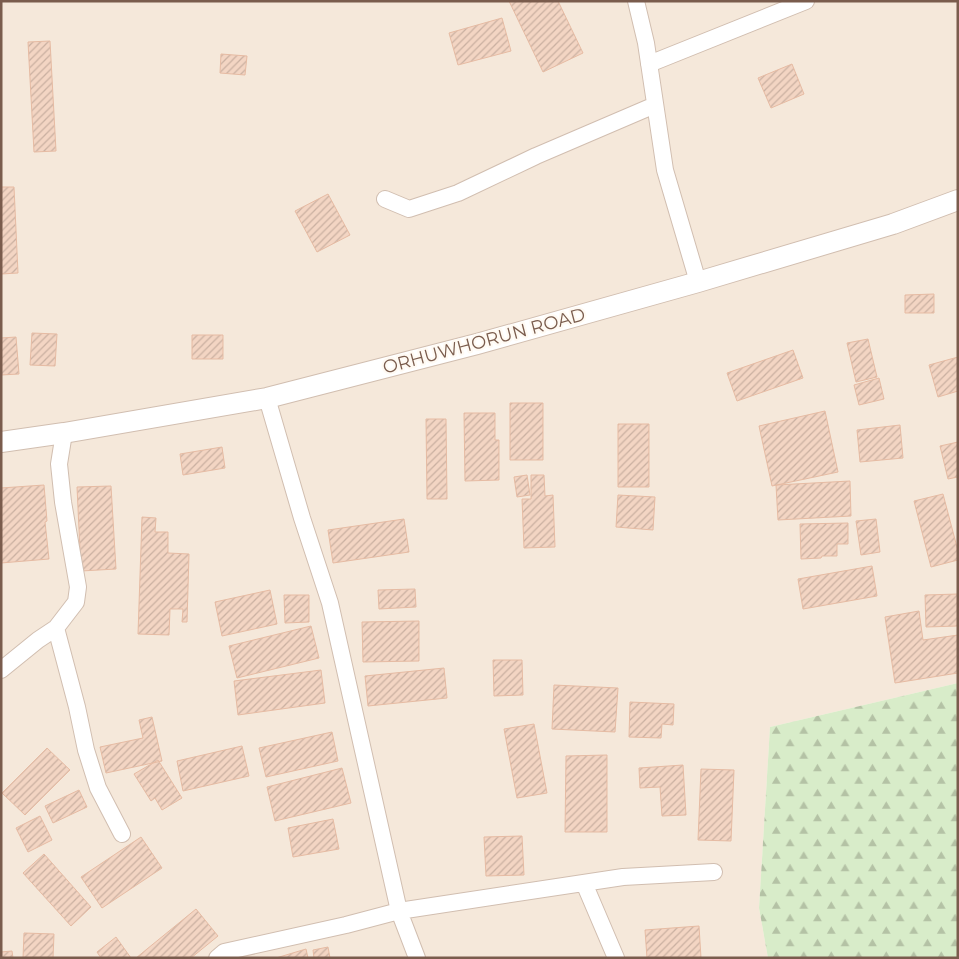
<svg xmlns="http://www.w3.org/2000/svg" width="959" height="959" viewBox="0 0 959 959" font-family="Montserrat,sans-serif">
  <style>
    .residential { fill: #f5e8da }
    .forest { fill: url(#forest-firs) }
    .building { fill: url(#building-hatch); stroke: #e6bba3 }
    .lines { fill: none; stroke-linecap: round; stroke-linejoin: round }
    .minor-casing { stroke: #d1beb0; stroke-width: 18 }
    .tertiary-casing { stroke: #d1beb0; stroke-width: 22 }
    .minor { stroke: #fff; stroke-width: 16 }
    .tertiary { stroke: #fff; stroke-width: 20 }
    .labels { text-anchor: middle; stroke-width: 4.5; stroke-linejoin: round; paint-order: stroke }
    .street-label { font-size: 18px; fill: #7a5c4d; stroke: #fffaf3 }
  </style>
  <defs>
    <pattern id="forest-firs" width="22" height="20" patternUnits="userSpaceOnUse" patternTransform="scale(1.25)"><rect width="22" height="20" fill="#d8ecc9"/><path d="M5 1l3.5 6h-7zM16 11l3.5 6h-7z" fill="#b4c2a5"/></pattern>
    <pattern id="building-hatch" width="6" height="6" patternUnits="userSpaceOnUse" patternTransform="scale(1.25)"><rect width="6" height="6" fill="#f3d5c3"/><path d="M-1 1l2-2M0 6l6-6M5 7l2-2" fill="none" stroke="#cab0a1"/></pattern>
  </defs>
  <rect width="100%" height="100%" fill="#fdf6ec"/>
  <path class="residential" d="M1 1H958V683L770 727 759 908 768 958H1Z"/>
  <path class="forest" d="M958 683V958H768L759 908 770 727Z"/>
  <path class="building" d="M509 1H558L583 53 543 72Z
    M502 18 511 51 458 65 449 33Z
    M50 41 56 151 34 152 28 42Z
    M221 54 247 56 245 75 220 73Z
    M792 64 804 94 771 108 758 78Z
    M1 187H14L18 273 1 274Z
    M328 194 350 235 317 252 295 211Z
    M934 294V313H905V295Z
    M32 333 57 334 55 366 30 365Z
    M192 335H223V359H192Z
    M16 337 19 374 1 375V338Z
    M868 339 877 377 856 382 847 343Z
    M793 350 803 378 737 401 727 373Z
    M958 357V391L938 397 929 365Z
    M879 378 884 399 859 405 854 385Z
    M510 403H543V460H510Z
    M825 411 838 472 772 486 759 426Z
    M464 413H495V440H499V480L465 481Z
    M426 419H446L447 499H427Z
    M618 424H649V487H618Z
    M900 425 903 458 860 462 857 430Z
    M958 442V477L948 479 940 446Z
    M222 447 225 468 183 475 180 454Z
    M527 475 530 495 517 497 514 477Z
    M531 475H544L545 496 553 495 555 547 524 548 522 499H531Z
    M850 481 851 516 778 520 776 485Z
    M44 485 47 521 45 522 49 559 1 563V488Z
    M111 486 116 569 81 571 77 487Z
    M943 494 958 551V560L931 567 914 501Z
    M618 495 655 497 653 530 616 527Z
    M142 517 156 518 155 532H168V553L189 554 187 622H182L183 609H170L169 635 138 634Z
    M404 519 409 552 333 563 328 530Z
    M876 519 880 552 861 555 856 521Z
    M848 523V544H837V556H822L821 558 801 559 800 524Z
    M872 566 877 596 803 609 798 579Z
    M415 589 416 607 379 609 378 590Z
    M270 590 277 624 222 636 215 602Z
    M958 594V626L926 627 925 595Z
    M284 595H309V622L285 623Z
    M919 611 923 640 958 635V673L895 683 885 617Z
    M419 621V661L363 662 362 622Z
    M311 626 319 658 237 678 229 646Z
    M493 660H522L523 695 494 696Z
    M444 668 447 698 368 706 365 676Z
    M321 670 325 703 238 715 234 681Z
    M554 685 618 688 615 732 552 729Z
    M630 702 674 704 673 725 662 724 661 738 629 737Z
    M152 717 162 761 106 773 100 747 143 738 139 720Z
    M534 724 547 793 517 798 504 729Z
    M332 732 338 761 266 777 259 748Z
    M242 746 249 776 183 791 177 761Z
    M47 748 70 770 25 815 2 793Z
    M607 755V832H565L566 756Z
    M158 760 182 798 162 810 155 798 151 801 134 774Z
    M683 765 686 815 662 816 660 787 640 788 639 768Z
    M342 768 351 803 275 821 267 787Z
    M701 769 734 770 731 841 698 840Z
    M79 790 87 807 53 823 45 806Z
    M40 816 52 840 28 852 16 828Z
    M333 819 339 849 293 857 288 828Z
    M522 836 524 875 486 876 484 837Z
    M141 837 162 868 102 908 81 877Z
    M44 854 91 907 71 926 23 873Z
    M196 909 218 936 191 958H136Z
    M699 926 701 958H647L645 930Z
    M24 933 54 934 53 958H23Z
    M116 937 131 958H101L97 952Z
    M328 947 330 958H314L313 950Z
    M306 949 308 958H276Z
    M12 951 13 958H1V952Z"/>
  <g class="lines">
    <g class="minor-casing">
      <path id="minor" d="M636 1 646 43 665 170 698 282
        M649 64 806 1
        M385 199 409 209 458 193 536 156 655 105
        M267 398 302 518 330 603 399 911 417 958
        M56 628 77 707 86 750 98 788 122 834
        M1 670 38 640 56 628 76 602 78 587 63 502 59 464 64 433
        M584 883 616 958
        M217 958 224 952 346 925 399 911 623 877 714 872"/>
    </g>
    <g class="tertiary-casing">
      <path id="tertiary" d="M1 442 64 433 267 398 477 344 698 282 893 224 958 200"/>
    </g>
    <use href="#minor" class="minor"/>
    <use href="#tertiary" class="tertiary"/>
  </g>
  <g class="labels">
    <g class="street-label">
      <text transform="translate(484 341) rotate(-15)" y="6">ORHUWHORUN ROAD</text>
    </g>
  </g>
  <rect width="959" height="959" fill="none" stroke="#7a5c4d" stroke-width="5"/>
</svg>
